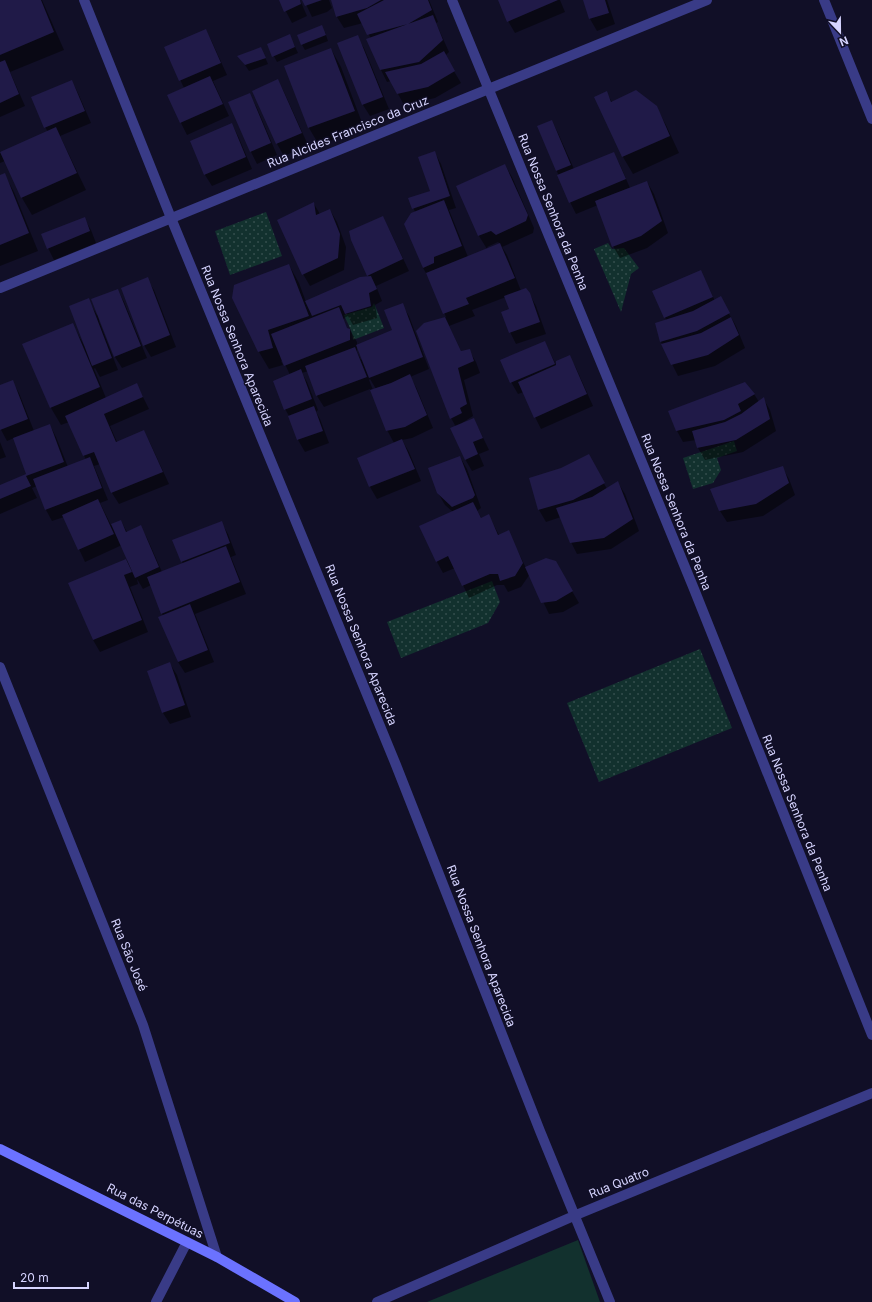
<svg xmlns="http://www.w3.org/2000/svg" width="872" height="1302" viewBox="0 0 872 1302" font-family="Inter,sans-serif">
  <style>
    .grass { fill: url(#grass-dots) }
    .park { fill: #12312e }
    .shadow { fill: #0007; fill-rule: evenodd }
    .building { fill: #201a48 }
    .lines { fill: none; stroke-linecap: round; stroke-linejoin: round }
    .street { stroke: #393b87; stroke-width: 10 }
    .secondary { stroke: #6b72ff; stroke-width: 10 }
    .labels { text-anchor: middle; stroke-width: 3; stroke-linejoin: round; paint-order: stroke }
    .street-label { font-size: 12px; fill: #d6d4ff; stroke: #110f27 }
  </style>
  <defs>
    <pattern id="grass-dots" width="8" height="8" patternUnits="userSpaceOnUse"><rect width="8" height="8" fill="#12312e"/><path d="M2 2h.1M6 6h.1" fill="none" stroke="#344e4d" stroke-width="1.8" stroke-linecap="round"/></pattern>
  </defs>
  <rect width="100%" height="100%" fill="#110f27"/>
  <path class="grass" d="M266 212 282 256 230 275 215 231Z
    M608 243 612 249 624 248 639 268 631 274 621 312 594 249Z
    M374 303 384 328 353 340C352 329 348 325 344 315L372 307Z
    M734 441 737 451 717 458 721 470 713 483 693 489 683 458Z
    M492 581 500 602 488 623 401 658 387 622Z
    M700 649 732 728 599 782 567 703Z"/>
  <path class="park" d="M578 1240 600 1302H427Z"/>
  <path class="shadow" d="M0 0H42L64 50 10 72 25 106 0 117Z
    M280 0H300L307 16 292 23Z
    M304 0H329L332 8 327 12 312 17Z
    M332 0H429L438 22 436 23 449 52 445 56 461 83 435 98 404 105 391 81 387 82 381 70 371 39 363 23 344 28 337 17Z
    M499 0H560L565 12 515 33 508 21Z
    M584 0H607L615 24 597 31 590 19Z
    M206 30 212 42 227 75 213 81 229 116 187 135 181 123 169 95 184 88 165 48Z
    M325 32 328 41 305 50 302 45Z
    M290 36 298 53 277 62 268 45Z
    M357 37 364 48 389 109 370 116 363 105 339 44Z
    M261 48 268 64 249 71 239 56Z
    M331 49 341 67 364 128 319 145 309 128 286 67Z
    M278 80 284 92 308 145 284 156 277 144 253 91Z
    M72 81 78 93 91 123 60 136 86 190 32 215 22 198 5 161 0 163V151L1 153 48 132 45 127Z
    M606 92 612 102 656 107 666 125 679 153 633 174 623 157 596 97Z
    M249 94 256 106 277 155 257 164 251 152 229 103Z
    M552 121 558 133 574 169 614 153 620 165 630 188 647 182 654 194 668 233 647 248 620 258 613 246 598 205 576 214 570 202 538 127Z
    M232 124 238 136 252 169 212 186 205 175 191 141Z
    M435 153 441 164 456 208 449 210 468 257 487 249 479 236 457 186 505 165 512 177 534 228 533 233 502 247 507 255 521 291 529 293 536 306 546 334 516 344 510 332V309L506 297 472 310 475 316 449 326 461 351 469 350 476 362 480 373 464 380 473 416 462 423 463 424 474 419 489 450 479 454 484 466 472 471 465 459 456 427 451 418 417 331 425 324 446 317 430 280 423 268 415 212 410 199 431 191ZM498 242 500 244 488 249 487 247Z
    M4 174 14 192 38 251 0 266V176Z
    M314 204 320 214 330 210 337 222 346 247 344 270 310 286 303 274Z
    M383 217 389 229 409 271 376 286 382 301 375 305 377 318 353 325 348 316 344 318 345 319H343L348 333 350 332V330L357 342V352L361 360 393 331 402 305 409 316 429 369 410 377 416 387 433 428 412 438 402 440 409 452 421 481 377 499 370 487 358 458 394 443 387 430 370 389 324 407 317 396 308 371 302 373 307 382 318 410 316 412 320 419 329 443 305 452 298 440 289 416 285 409 290 375 283 360 281 361 283 365 269 369 259 352 233 298 289 265 299 283 306 302 369 278 368 275ZM370 379 376 389 373 390 369 380Z
    M84 218 91 230 96 243 54 260 48 248Z
    M701 272 715 301 720 298 736 326 745 348 715 366 678 376 661 342 666 320 665 317Z
    M147 279 154 290 176 347 151 357 144 345Z
    M118 290 124 302 147 358 122 368 115 357 100 320 99 321 118 370 100 377 95 368 94 369 106 398 137 385 149 409 110 426 117 442 144 431 150 443 169 484 119 504 112 493 100 464 94 466 108 500 100 503 111 525 121 521 127 532 140 526 147 538 162 572 183 564 174 540 221 522 228 534 236 555 231 557 246 594 195 614 214 662 185 673 178 662 163 616 151 585 143 589 137 579 138 584 130 587 148 632 100 652 93 640 70 583 128 559 122 545 85 562 64 517 52 521 46 510 37 486 32 488 37 498 0 514V486L27 474 14 438 7 441 0 428V386L12 381 19 393 34 431 50 425 56 437 68 467 86 460 69 422 61 425 51 408 24 345 72 324 84 345 88 300 97 315Z
    M545 342 557 367 569 356 576 368 593 406 541 429 535 417 524 392 518 394 511 382Z
    M754 394 759 402 763 398 770 410 776 431 743 452 705 460 698 448 696 440 683 442 677 431Z
    M0 442 6 457 0 459Z
    M460 457 467 469 481 508 477 511 482 519 489 516 499 535 508 531 526 568 555 562 579 603 563 612 549 614 530 574 521 587 508 592 504 585H497L469 598 455 568 443 573 437 562 421 526 453 512 445 505 438 493Z
    M595 467 607 489 618 483 625 494 639 531 611 549 577 554 571 542 561 517 546 522 539 510 530 479Z
    M782 467 789 479 795 495 763 516 727 522 720 511Z
    M170 664 177 675 191 717 170 724 163 713 148 671Z"/>
  <path class="building" d="M0 0H41L54 32 0 55Z
    M279 0H300L301 4 284 12Z
    M302 0H322L305 6Z
    M331 0H381L367 8 336 17Z
    M384 0H428L432 10 408 24 367 35 357 14Z
    M498 0H558L507 22Z
    M583 0H605L609 13 589 19Z
    M433 15 443 40 419 62 380 70 366 39Z
    M322 25 326 35 301 45 297 35Z
    M206 29 221 63 179 81 164 47Z
    M290 34 295 47 272 57 267 44Z
    M358 35 383 97 362 105 337 43Z
    M261 47 266 58 245 65 237 56Z
    M331 48 355 111 308 128 284 66Z
    M444 51 455 71 428 87 397 94 385 72 421 64Z
    M5 60 19 94 0 103V62Z
    M210 76 223 104 180 123 167 95Z
    M278 79 302 133 276 144 252 91Z
    M72 80 85 111 44 128 31 97Z
    M636 90 657 106 670 136 622 157 594 97 607 91 611 102Z
    M250 93 271 143 250 152 228 102Z
    M552 120 571 165 556 171 537 126Z
    M232 123 246 157 204 175 190 141Z
    M56 127 77 173 21 198 0 152Z
    M435 151 450 196 412 209 408 198 430 191 418 157Z
    M614 152 626 179 569 203 557 175Z
    M505 164 528 215 526 221 496 235 491 231 478 236 456 186Z
    M5 173 29 233 0 245V175Z
    M647 181 662 221 641 236 612 247 595 201Z
    M444 200 462 246 434 257V263L423 268 404 224 411 213Z
    M314 202 316 215 330 209 340 234 338 258 302 275 277 220Z
    M383 216 403 259 367 276 351 240 349 231Z
    M85 217 90 231 47 249 41 234Z
    M500 243 515 278 466 298 469 304 443 314 426 273Z
    M289 264 309 316 268 330 273 348 258 352 232 298 234 285Z
    M701 270 713 297 664 318 652 291Z
    M371 276 377 289 369 293 371 306 345 314 341 305 312 316 305 301 360 277Z
    M148 277 170 335 143 346 121 288Z
    M526 288 530 293 540 322 509 333 501 312 509 309 504 296Z
    M118 289 141 346 114 357 91 299Z
    M721 296 730 313 697 331 660 342 655 323 693 311Z
    M89 298 112 358 92 366 69 306Z
    M403 303 423 357 369 378 356 345 392 330 384 310Z
    M339 307 347 328 350 329V340L284 366 271 334Z
    M445 317 461 351 470 349 474 361 458 368 467 404 460 408 462 413 450 419 416 331 424 323Z
    M731 317 739 335 708 355 671 365 661 344 701 333Z
    M73 323 100 387 50 408 22 344Z
    M545 341 555 364 510 383 500 360Z
    M355 347 367 377 316 396 305 366Z
    M570 355 587 394 534 418 518 382 556 365V361Z
    M301 369 312 399 284 410 273 381Z
    M410 374 427 415 405 427 386 431 370 390 391 383Z
    M13 380 28 419 0 430V385Z
    M745 382 755 394 738 404 741 411 724 420 676 431 668 411Z
    M137 383 143 397 104 414 116 442 144 430 163 472 111 493 94 452 83 456 65 416Z
    M764 397 770 419 736 440 697 448 692 431 725 422 741 414Z
    M314 406 323 431 297 440 288 416Z
    M474 418 483 438 473 442 478 454 465 460 450 428Z
    M50 424 64 462 26 476 31 486 0 499V485L26 474 13 438Z
    M402 439 415 469 369 487 357 458Z
    M589 454 605 483 573 500 538 510 529 478 561 468Z
    M460 456 475 495 473 498 452 507 437 493 428 468Z
    M90 457 102 488 45 510 33 479Z
    M783 466 789 483 756 504 719 511 710 489Z
    M618 481 633 519 604 538 570 543 556 508 592 497Z
    M98 499 114 534 78 550 62 515Z
    M473 502 481 518 489 514 498 535 509 530 523 563 515 576 500 581 498 574H490L462 586 448 556 436 562 419 526Z
    M121 520 126 532 141 525 159 567 135 578 111 524Z
    M222 521 230 543 181 562 172 540Z
    M226 546 240 582 161 614 147 577Z
    M546 558 556 561 573 591 556 601 541 603 525 567Z
    M126 559 132 572 124 575 142 620 93 640 68 583Z
    M190 604 208 650 178 662 158 617Z
    M170 662 185 705 162 713 147 671Z"/>
  <g class="lines">
    <path class="street" d="M84 0 171 218 396 765 540 1131 610 1302
      M452 0 694 589 872 1035
      M824 0 872 119
      M0 288 707 0
      M0 667 143 1025 217 1257
      M156 1302 187 1242
      M377 1302 576 1215 872 1093"/>
    <path class="secondary" d="M0 1149 217 1257 295 1302"/>
  </g>
  <g class="labels">
    <g class="street-label">
      <text transform="translate(348 132) rotate(-22)" y="4">Rua Alcides Francisco da Cruz</text>
      <text transform="translate(553 212) rotate(68)" y="4">Rua Nossa Senhora da Penha</text>
      <text transform="translate(237 346) rotate(68)" y="4">Rua Nossa Senhora Aparecida</text>
      <text transform="translate(676 512) rotate(68)" y="4">Rua Nossa Senhora da Penha</text>
      <text transform="translate(361 645) rotate(68)" y="4">Rua Nossa Senhora Aparecida</text>
      <text transform="translate(797 813) rotate(68)" y="4">Rua Nossa Senhora da Penha</text>
      <text transform="translate(481 946) rotate(69)" y="4">Rua Nossa Senhora Aparecida</text>
      <text transform="translate(129 955) rotate(68)" y="4">Rua São José</text>
      <text transform="translate(619 1183) rotate(-22)" y="4">Rua Quatro</text>
      <text transform="translate(155 1211) rotate(27)" y="4">Rua das Perpétuas</text>
    </g>
  </g>
  <g transform="translate(840 32) rotate(158)" stroke="#110f27" stroke-width="3" paint-order="stroke">
  <path d="M0-3L7 15L0 10L-7 15Z" fill="#d6d4ff"/>
  <text y="-6" font-size="11" font-weight="bold" text-anchor="middle" fill="#d6d4ff">N</text>
  </g>
  <path d="M14 1282v6h74v-6" fill="none" stroke="#d6d4ff" stroke-width="2"/>
  <text x="20" y="1282" font-size="12" fill="#d6d4ff" stroke="#110f27" stroke-width="3" paint-order="stroke">20 m</text>
</svg>
